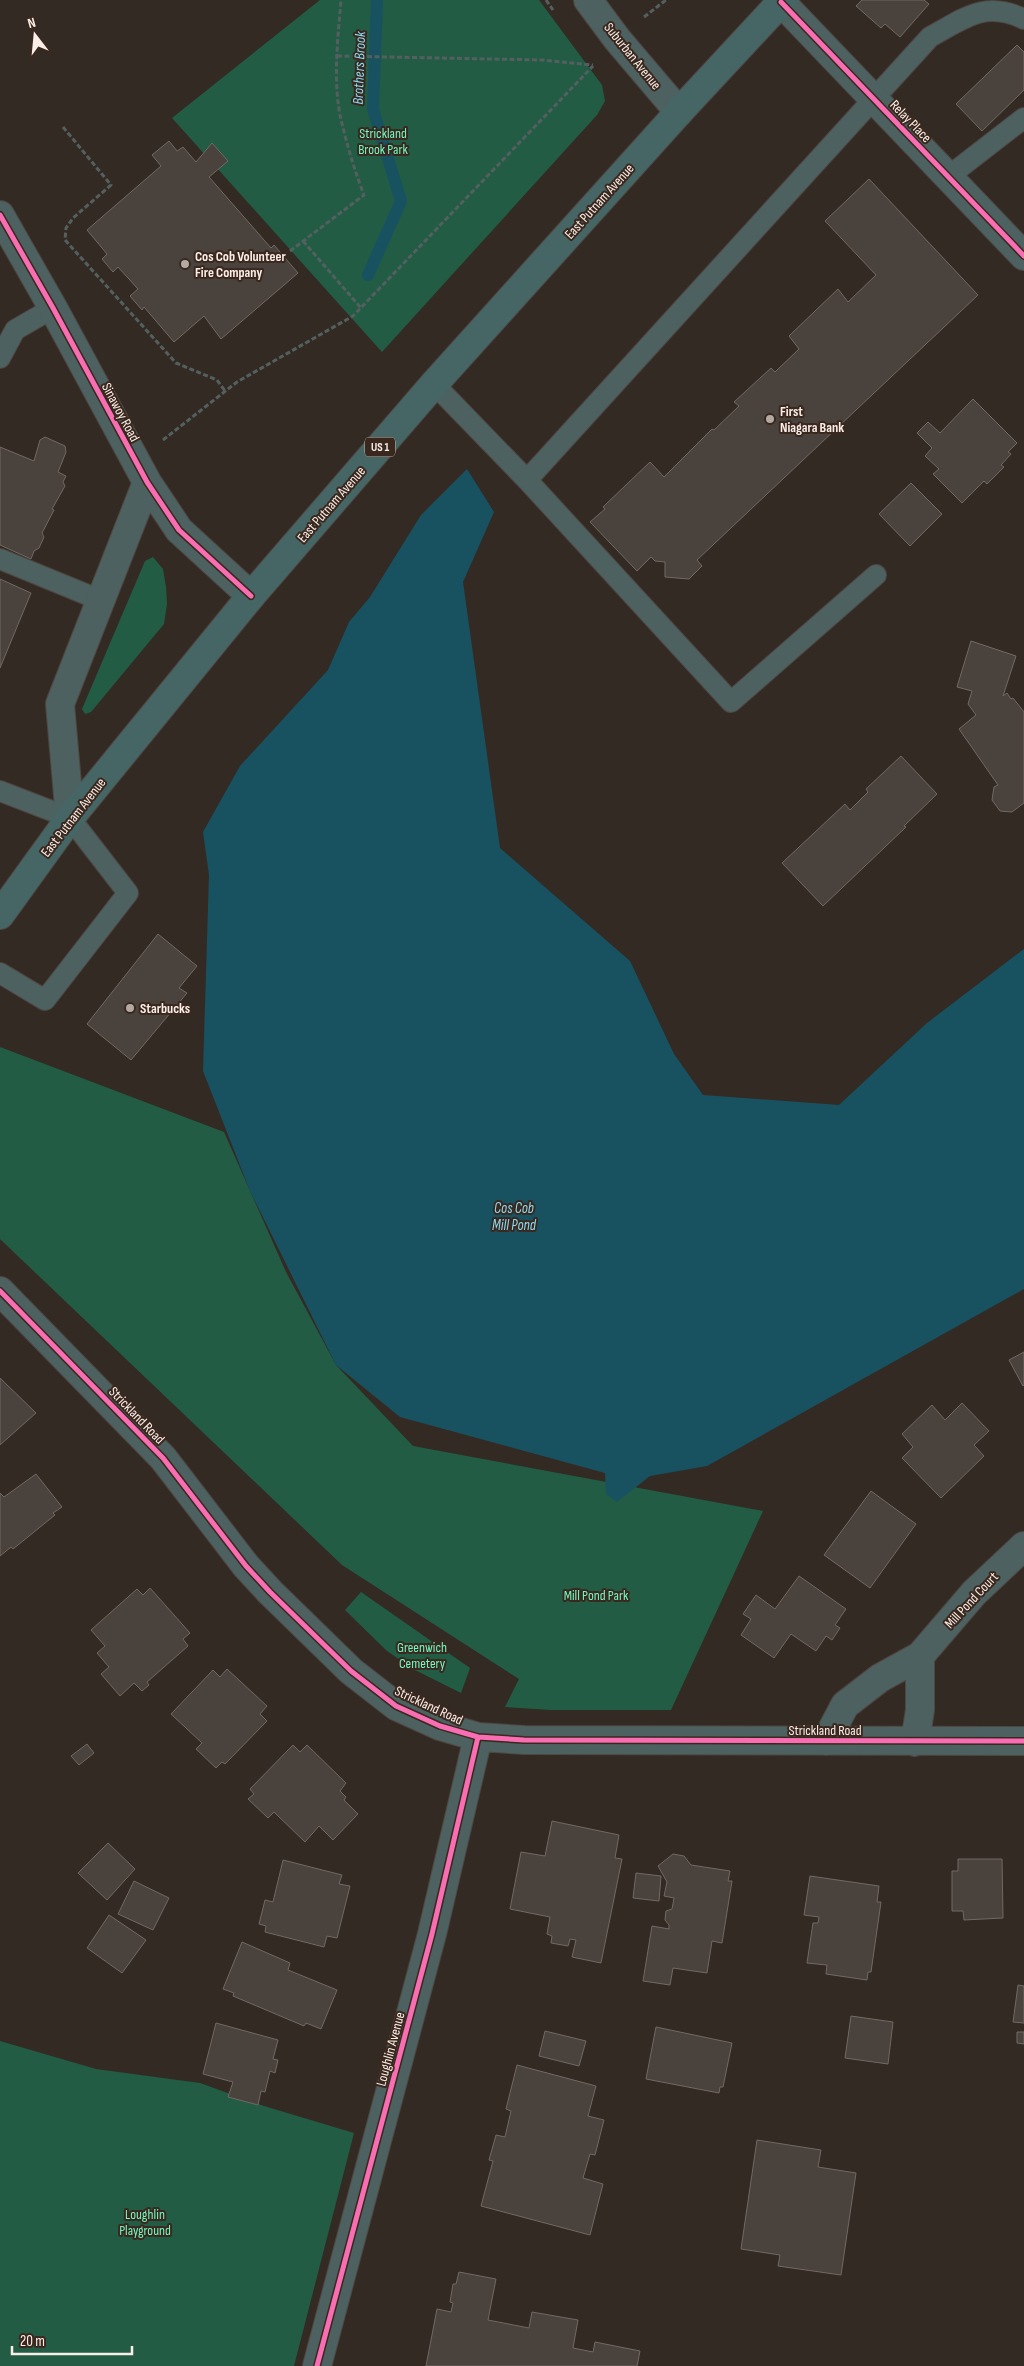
<svg xmlns="http://www.w3.org/2000/svg" width="1024" height="2366" viewBox="0 0 1024 2366" font-family="'Sofia Sans Condensed',sans-serif">
  <style>
    .green { fill: #225c45 }
    .water { fill: #185261 }
    .lines { fill: none; stroke-linecap: round; stroke-linejoin: round }
    .stream { stroke: #185261; stroke-width: 12 }
    .building { fill: #4a423d; stroke: #726964 }
    .lane-casing { stroke: #4e4641; stroke-width: 22 }
    .street-casing { stroke: #4e4641; stroke-width: 30 }
    .primary-casing { stroke: #4e4641; stroke-width: 30 }
    .path { stroke: #54605f; stroke-width: 3; stroke-dasharray: 5 2.5; stroke-linecap: butt }
    .lane { stroke: #4c6160; stroke-width: 20 }
    .street { stroke: #4c6160; stroke-width: 28 }
    .primary { stroke: #466666; stroke-width: 28 }
    .cycleway-casing { stroke: #3a281e; stroke-width: 8 }
    .cycleway { stroke: #f96db3; stroke-width: 5 }
    .poi-dot { fill: #b5a9a3; stroke: #3a281e; stroke-width: 2 }
    .labels { text-anchor: middle; stroke-width: 4; stroke-linejoin: round; paint-order: stroke }
    .shield { fill: #3a281e; stroke: #c1b3ab; stroke-width: 1 }
    .shield-label { font-size: 12px; font-weight: bold; fill: #fbeee8 }
    .street-label { font-size: 14px; fill: #fbeee8; stroke: #3a281e }
    .park-label { font-size: 14px; fill: #71fac3; stroke: #3a281e }
    .poi-label { font-size: 14px; font-weight: bold; fill: #fbeee8; stroke: #3a281e; text-anchor: start }
    .water-label { font-size: 15px; font-style: italic; fill: #8adcf4; stroke: #3a281e }
  </style>
  <rect width="100%" height="100%" fill="#342a24"/>
  <path class="green" d="M320 0H539L602 85 605 101 597 115 382 352 172 118Z
    M153 557 163 569 166 587 167 604 164 624 91 712 85 714 82 709 145 561Z
    M0 1047 224 1132 286 1272 336 1365 413 1446 763 1511 671 1710H551L505 1707 519 1679 342 1565 0 1239Z
    M361 1592 470 1668 461 1693 415 1670 387 1651 345 1610Z
    M0 2041 96 2069 200 2083 264 2106 354 2133 294 2366H0Z"/>
  <path class="water" d="M467 469 494 512 463 582 500 848 630 961 674 1054 703 1095 839 1105 927 1023 1024 949V1289L707 1466 650 1476 617 1502 606 1494 605 1473 400 1417 336 1365 250 1191 203 1071 209 875 203 832 240 766 328 670 349 622 370 597 421 515Z"/>
  <g class="lines">
    <path class="stream" d="M368 275 401 201 373 109 377 0"/>
  </g>
  <path class="building" d="M862 0H924L929 4 900 37 885 24 881 28 856 6Z
    M1017 45 1024 52V90L982 131 956 104Z
    M169 141 177 151 183 147 196 162 212 143 228 161 209 177 271 248 274 245 298 273 221 339 204 316 174 342 144 307 142 310 130 296 138 289 118 267 113 272 102 259 107 254 87 230 161 166 152 155Z
    M869 179 978 295 697 560 702 566 689 579 665 577V562L655 561 651 557 637 571 590 522 605 509 603 507 650 462 664 477 712 429 714 430 739 406 734 402 771 368 775 372 799 349 789 336 838 289 848 302 876 275 825 221Z
    M973 399 1017 443 1008 452 1011 454 1001 465 1004 467 987 484 984 481 962 503 933 474 939 469 925 456 932 448 917 433 928 422 940 433Z
    M45 437 65 446 66 452 58 472 66 476 63 482 65 486 52 509 54 510 42 533 44 537 39 548 34 551 31 559 0 545V447L34 461 40 440Z
    M911 483 942 514 910 546 879 514Z
    M0 579 31 593 0 668Z
    M971 641 1016 656 1003 696 1007 693 1011 699 1013 698 1024 712V803L1012 812 1000 811 992 800 994 787 998 785 959 729 976 715 968 704 972 691 957 687Z
    M901 756 937 794 904 826 906 827 823 906 782 863 845 804 850 810 868 792 866 789Z
    M158 934 197 966 179 988 187 993 131 1060 87 1024Z
    M1024 1352V1385L1023 1386 1009 1360Z
    M0 1378 36 1413 0 1445Z
    M962 1403 989 1431 974 1445 984 1456 941 1498 902 1458 913 1447 902 1434 932 1405 945 1420Z
    M36 1474 62 1507 53 1513 55 1515 13 1549 11 1547 0 1556V1493L4 1497Z
    M871 1491 916 1524 870 1588 824 1555Z
    M799 1576 846 1609 835 1625 840 1628 832 1640 826 1636 816 1651 791 1634 774 1658 741 1635 751 1619 743 1614 756 1595 775 1609Z
    M150 1588 190 1633 183 1639 188 1646 147 1682 149 1685 142 1691 134 1683 120 1696 101 1674 109 1667 97 1653 105 1646 91 1630 137 1589 143 1595Z
    M227 1669 267 1706 260 1714 267 1721 225 1764 222 1762 216 1768 196 1749 202 1743 171 1714 213 1670 220 1677Z
    M87 1744 94 1753 79 1765 71 1756Z
    M293 1745 300 1752 307 1745 346 1783 340 1791 346 1797 344 1800 358 1814 333 1840 319 1826 305 1842 274 1812 268 1818 248 1799 254 1794 250 1789Z
    M552 1821 619 1835 615 1858 622 1859 601 1963 572 1957 576 1940 570 1939 568 1946 551 1943 552 1936 547 1934 550 1917 510 1909 521 1852 545 1856Z
    M108 1843 135 1869 107 1900 78 1873Z
    M673 1854 684 1856 691 1865 730 1871 728 1881H732L722 1943 712 1941 707 1973 673 1968 670 1985 643 1981 652 1926 669 1929V1925L665 1920 666 1911 672 1909 674 1898 664 1896 667 1882 658 1866Z
    M958 1859H1002L1003 1918 964 1920 963 1911H952V1871H958Z
    M283 1860 342 1875 339 1884 350 1886 337 1938 327 1936 324 1947 265 1932 266 1926 259 1924 265 1900 273 1902Z
    M636 1873 661 1876 659 1901 633 1898Z
    M810 1876 879 1886 877 1902H881L871 1972H868L867 1980 826 1974 827 1965 807 1963 813 1923H818L819 1917 804 1915Z
    M134 1881 169 1898 153 1930 118 1914Z
    M109 1915 146 1940 122 1973 87 1948Z
    M242 1942 290 1963 288 1970 337 1990 321 2029 306 2023 304 2026 233 1996 234 1993 223 1989Z
    M1018 1985 1024 1986V2023L1013 2022Z
    M851 2016 893 2022 888 2064 845 2058Z
    M216 2023 278 2040 273 2059 278 2060 275 2073 270 2071 265 2092 261 2091 258 2105 228 2097 233 2082 203 2074Z
    M656 2027 732 2043 723 2087H720L719 2093 646 2079Z
    M545 2031 586 2041 579 2066 539 2056Z
    M1017 2032H1024V2044L1017 2043Z
    M517 2065 596 2086 588 2116 604 2120 595 2155 590 2154 583 2178 603 2184 590 2235 481 2206 493 2161 489 2160 496 2135 505 2137 511 2111 506 2109Z
    M757 2140 821 2150 818 2167 856 2173 841 2275 778 2266 780 2255 741 2249Z
    M459 2272 496 2279 488 2320 529 2328 532 2312 578 2320 573 2348 593 2352 595 2342 640 2351 637 2366H426L437 2309 451 2312 453 2303 450 2302 453 2284H456Z"/>
  <g class="lines">
    <g class="lane-casing">
      <path id="lane" d="M949 176 1024 118
        M0 358 15 330 53 308
        M434 384 527 480
        M0 559 100 600
        M876 575 731 702 527 480 930 37C965 18 985 0 1024 19
        M0 791 70 818 128 893 45 1000 0 973"/>
    </g>
    <g class="street-casing">
      <path id="street" d="M588 0 617 39 679 112
        M781 2 1024 256
        M0 215 53 308 147 482 179 530 251 596
        M70 818 60 704 147 482
        M0 1291 163 1458 246 1566 270 1592 351 1671 396 1706 440 1726 478 1737 524 1740 1024 1741
        M826 1741 845 1705 880 1678 920 1656 974 1593 1024 1546
        M915 1742 920 1710V1656
        M317 2366 432 1934 478 1737"/>
    </g>
    <g class="primary-casing">
      <path id="primary" d="M0 915 70 818 251 596 434 384 679 112 783 0"/>
    </g>
    <path class="path" d="M546 0 553 10
      M644 17 666 0
      M337 56 542 60 593 65
      M63 127 111 185 73 218 66 228 65 240 176 363 217 380 225 391
      M303 241 361 308
      M290 251 364 195C354 169 346 142 340 115 333 77 338 37 341 0
      M163 440 237 382 353 316 593 66"/>
    <use href="#lane" class="lane"/>
    <use href="#street" class="street"/>
    <use href="#primary" class="primary"/>
    <g class="cycleway-casing">
      <path id="cycleway" d="M781 2 1024 256
        M0 215 53 308 147 482 179 530 251 596
        M0 1291 163 1458 246 1566 270 1592 351 1671 396 1706 440 1726 478 1737 524 1740 1024 1741
        M317 2366 432 1934 478 1737"/>
    </g>
    <use href="#cycleway" class="cycleway"/>
  </g>
  <g class="poi-dot">
    <circle cx="185" cy="264" r="5"/>
    <circle cx="770" cy="419" r="5"/>
    <circle cx="130" cy="1008" r="5"/>
  </g>
  <g class="labels">
    <rect class="shield" x="365" y="437.5" width="30" height="19" rx="4"/>
    <g class="shield-label">
      <text x="380" y="451">US 1</text>
    </g>
    <g class="street-label">
      <text transform="translate(633 56) rotate(51)" y="5">Suburban Avenue</text>
      <text transform="translate(911 121) rotate(46)" y="5">Relay Place</text>
      <text transform="translate(599 201) rotate(-48)" y="5">East Putnam Avenue</text>
      <text transform="translate(121 412) rotate(62)" y="5">Sinawoy Road</text>
      <text transform="translate(331 504) rotate(-49)" y="5">East Putnam Avenue</text>
      <text transform="translate(73 817) rotate(-52)" y="5">East Putnam Avenue</text>
      <text transform="translate(137 1415) rotate(46)" y="5">Strickland Road</text>
      <text transform="translate(971 1600) rotate(-47)" y="5">Mill Pond Court</text>
      <text transform="translate(429 1705) rotate(25)" y="5">Strickland Road</text>
      <text x="825" y="1735">Strickland Road</text>
      <text transform="translate(390 2049) rotate(-75)" y="5">Loughlin Avenue</text>
    </g>
    <g class="park-label">
      <text x="383" y="138">Strickland<tspan x="383" dy="16">Brook Park</tspan></text>
      <text x="596" y="1600">Mill Pond Park</text>
      <text x="422" y="1652">Greenwich<tspan x="422" dy="16">Cemetery</tspan></text>
      <text x="145" y="2219">Loughlin<tspan x="145" dy="16">Playground</tspan></text>
    </g>
    <g class="poi-label">
      <text x="195" y="261">Cos Cob Volunteer<tspan x="195" dy="16">Fire Company</tspan></text>
      <text x="780" y="416">First<tspan x="780" dy="16">Niagara Bank</tspan></text>
      <text x="140" y="1013">Starbucks</text>
    </g>
    <g class="water-label">
      <text transform="translate(359 68) rotate(-88)" y="5">Brothers Brook</text>
      <text x="514" y="1213">Cos Cob<tspan x="514" dy="17">Mill Pond</tspan></text>
    </g>
  </g>
  <g transform="translate(35 35) rotate(344)" stroke="#3a281e" stroke-width="4" paint-order="stroke">
  <path d="M0-4L9 19L0 12L-9 19Z" fill="#fbeee8"/>
  <text y="-8" font-size="14" font-weight="bold" text-anchor="middle" fill="#fbeee8">N</text>
  </g>
  <path d="M12 2346v8h120v-8" fill="none" stroke="#fbeee8" stroke-width="2.5"/>
  <text x="20" y="2346" font-size="15" fill="#fbeee8" stroke="#3a281e" stroke-width="4" paint-order="stroke">20 m</text>
</svg>
